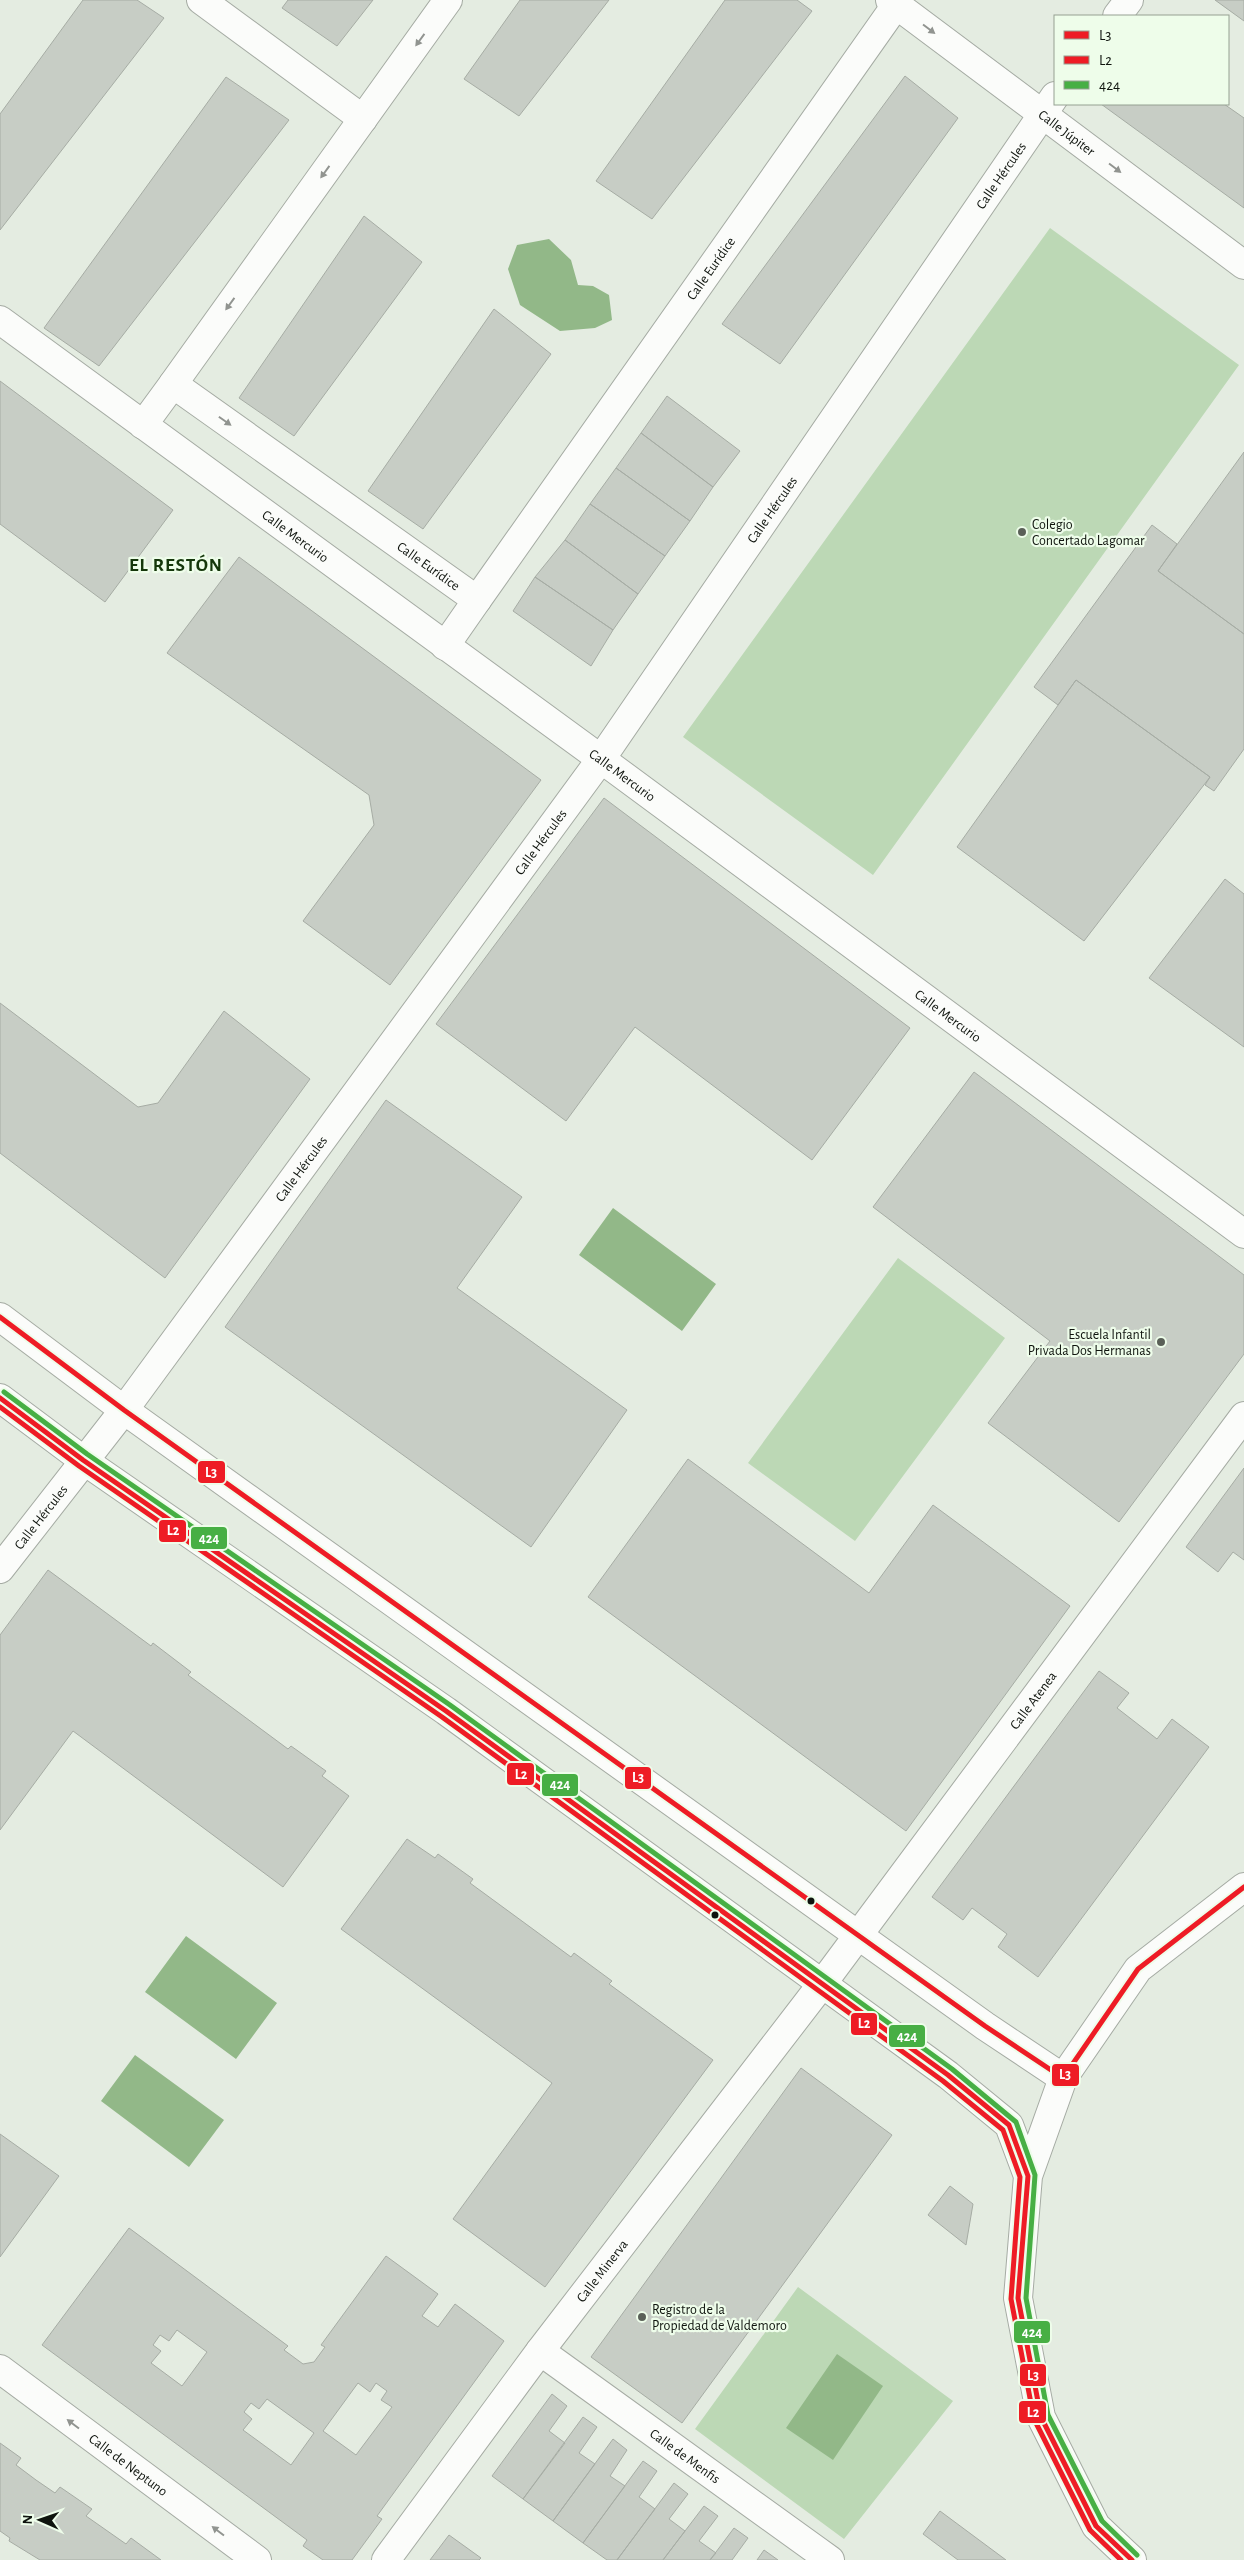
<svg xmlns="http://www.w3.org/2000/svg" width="1244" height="2560" viewBox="0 0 1244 2560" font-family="'Alegreya Sans',sans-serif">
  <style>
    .green { fill: #bcd8b5 }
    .water { fill: #92b888 }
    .building { fill: #c7cdc5; stroke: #a6aca4; fill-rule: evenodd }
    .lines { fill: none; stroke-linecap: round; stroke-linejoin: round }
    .street-casing { stroke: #a5aba3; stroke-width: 30 }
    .secondary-casing { stroke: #a5aba3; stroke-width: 30 }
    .street { stroke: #fbfcfa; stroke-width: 28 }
    .secondary { stroke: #fbfcfa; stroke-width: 28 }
    .bus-1-casing { stroke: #eefdea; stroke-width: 9 }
    .bus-2-casing { stroke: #eefdea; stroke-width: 9 }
    .bus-3-casing { stroke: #eefdea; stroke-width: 9 }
    .bus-1 { stroke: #ee1c25; stroke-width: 5 }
    .bus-2 { stroke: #ee1c25; stroke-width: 5 }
    .bus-3 { stroke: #47af44; stroke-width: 5 }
    .oneway { fill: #919490 }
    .poi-dot { fill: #5a6058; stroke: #eefdea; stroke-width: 2 }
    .bus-dot { fill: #0f140e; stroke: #eefdea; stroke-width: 2 }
    .labels { text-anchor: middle; stroke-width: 4.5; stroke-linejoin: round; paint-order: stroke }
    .street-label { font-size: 14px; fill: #0f140e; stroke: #eefdea }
    .poi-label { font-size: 14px; fill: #0f140e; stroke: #eefdea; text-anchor: start }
    .district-label { font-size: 19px; font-weight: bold; letter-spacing: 1px; fill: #15370b; stroke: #eefdea }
    .line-badge { stroke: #eefdea; stroke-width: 2 }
    .badge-label { font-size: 14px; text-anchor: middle; font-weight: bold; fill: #fff }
  </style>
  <rect width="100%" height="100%" fill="#e4ece1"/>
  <path class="green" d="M1050 228 1239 365 873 875 683 737Z
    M898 1258 1005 1338 855 1541 748 1463Z
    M798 2287 953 2401 844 2539 695 2429Z"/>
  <path class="water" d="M549 239 571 260 578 285 593 286 609 295 612 320 595 328 560 331 520 305 508 269 517 245Z
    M613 1208 716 1284 682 1331 579 1255Z
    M186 1936 277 2003 236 2059 145 1992Z
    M135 2055 224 2120 189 2167 101 2101Z
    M837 2354 883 2386 833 2460 786 2428Z"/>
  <path class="building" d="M83 0H137L164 18 0 230V114Z
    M288 0H373L337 46 282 8Z
    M520 0H609L519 116 464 79Z
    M725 0H797L812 11 652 219 596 181Z
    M1215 0H1244V21Z
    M905 76 958 118 780 364 722 324Z
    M226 77 289 120 99 366 44 328Z
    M1101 104H1224L1244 118V208Z
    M364 216 422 262 294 436 239 398Z
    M494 309 551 354 423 529 368 491Z
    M0 381 173 510 105 602 0 524Z
    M667 396 740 451 713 487 641 433Z
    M641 433 713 487 690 521 616 468Z
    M1244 452V634L1158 571Z
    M616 468 690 521 665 556 590 504Z
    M590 504 665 556 638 594 565 540Z
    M1152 525 1177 544 1158 571 1244 634V749L1214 791 1205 785 1210 777 1076 680 1058 705 1034 687Z
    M565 540 638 594 613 630 535 577Z
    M239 557 541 780 390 985 303 921 374 825 369 795 167 653Z
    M535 577 613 630 591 666 513 611Z
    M1076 680 1210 777 1084 941 957 847Z
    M604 798 910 1028 812 1160 635 1027 566 1121 436 1024Z
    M1225 879 1244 894V1047L1149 978Z
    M0 1003 138 1107 158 1103 224 1011 310 1079 165 1278 0 1153Z
    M974 1072 1244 1275V1354L1119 1522 988 1423 1050 1341 873 1207Z
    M386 1100 522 1197 457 1288 627 1410 531 1547 225 1327Z
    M688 1459 869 1593 933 1505 1070 1606 906 1831 588 1597Z
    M1244 1468V1560L1233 1552 1218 1572 1186 1547Z
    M48 1570 151 1646 153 1643 191 1672 188 1675 288 1749 291 1746 326 1771 322 1776 349 1796 283 1887 73 1731 0 1830V1635Z
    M1099 1671 1129 1693 1117 1708 1157 1739 1172 1719 1209 1747 1038 1977 998 1947 1007 1934 972 1908 963 1920 932 1897Z
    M407 1839 435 1858 438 1854 473 1879 470 1883 571 1957 574 1953 612 1981 609 1984 713 2060 545 2287 453 2219 552 2083 341 1929Z
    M801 2068 892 2135 682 2423 591 2357Z
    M0 2134 59 2176 0 2257Z
    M950 2186 973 2204 966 2245 928 2215Z
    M129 2228 288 2346 284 2350 303 2364 314 2362 325 2347 321 2345 386 2256 438 2294 422 2316 438 2327 455 2304 504 2341 377 2516 382 2519 352 2560H323L303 2546 307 2540 42 2345ZM177 2330 207 2352 182 2386 151 2363 161 2351 153 2345 160 2335 169 2341ZM358 2383 370 2392 376 2383 387 2391 381 2400 392 2407 356 2455 323 2431ZM267 2399 314 2433 291 2465 243 2430 252 2419 244 2412 251 2403 259 2409Z
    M552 2394 567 2406 549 2431 565 2443 523 2499 492 2476Z
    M583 2417 597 2427 579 2453 595 2464 553 2521 523 2499Z
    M613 2439 627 2450 610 2476 625 2486 583 2543 553 2521Z
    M0 2443 21 2458 16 2465 36 2480 55 2493 60 2487 92 2509 86 2516 126 2544 131 2538 161 2560H40L9 2541 10 2538 0 2531Z
    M643 2461 657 2471 639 2497 655 2509 617 2560H607L583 2543Z
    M674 2483 688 2494 669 2519 685 2531 663 2560H617Z
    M704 2506 718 2516 699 2541 716 2553 710 2560H663Z
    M940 2511 1006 2560H958L923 2534Z
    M734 2528 748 2538 732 2560H710Z
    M449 2535 481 2558 479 2560H430Z
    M764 2550 778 2560H757Z"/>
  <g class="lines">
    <g class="street-casing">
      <g id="street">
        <path d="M201 0 363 119"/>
        <path id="s1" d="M448 0 173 384 477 600 896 5"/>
        <path id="s2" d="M890 0 1244 265"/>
        <path d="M1117 16 1129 0"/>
        <path id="s3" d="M0 320 601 759 1244 1234"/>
        <path d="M143 425 173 384"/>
        <path d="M445 646 477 600"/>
        <path id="s4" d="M0 1569 124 1410 601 759 1055 96"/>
        <path id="s5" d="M540 2351 830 2560"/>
        <path id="s6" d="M0 2369 257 2560"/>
        <path id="s7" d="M386 2560 540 2351 822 1984 1244 1416"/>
      </g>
    </g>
    <g class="secondary-casing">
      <path id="secondary" d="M0 1317 124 1410 985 2026 1063 2078
        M0 1398 83 1460 446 1711 948 2075 1009 2125 1028 2176
        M1132 2560 1096 2526 1041 2417 1018 2298 1028 2176 1063 2078 1138 1969 1244 1887"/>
    </g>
    <use href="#street" class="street"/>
    <use href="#secondary" class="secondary"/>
    <g class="bus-1-casing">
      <path id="bus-1" d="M0 1317 124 1410 985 2026 1063 2078 1138 1969 1244 1887
        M0 1398 83 1460 446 1711 948 2075 1009 2125 1028 2176 1018 2298 1041 2417 1096 2526 1132 2560"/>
    </g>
    <g class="bus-2-casing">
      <path id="bus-2" d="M0 1407 79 1466 442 1717 943 2081 1003 2130 1020 2177 1011 2299 1034 2419 1090 2530 1121 2560"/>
    </g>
    <g class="bus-3-casing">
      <path id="bus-3" d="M4 1392 87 1454 450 1705 952 2069 1016 2122 1035 2175 1026 2298 1048 2415 1102 2521 1137 2555"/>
    </g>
    <use href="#bus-1" class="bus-1"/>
    <use href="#bus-2" class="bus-2"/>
    <use href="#bus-3" class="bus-3"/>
  </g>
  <defs><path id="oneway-solid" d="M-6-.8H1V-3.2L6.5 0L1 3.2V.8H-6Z" transform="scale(1.25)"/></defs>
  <g class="oneway">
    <use href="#oneway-solid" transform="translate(929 29) rotate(37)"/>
    <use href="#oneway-solid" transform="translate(420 40) rotate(126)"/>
    <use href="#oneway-solid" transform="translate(1115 168) rotate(37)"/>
    <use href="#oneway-solid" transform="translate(325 172) rotate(126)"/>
    <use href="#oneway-solid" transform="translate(230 304) rotate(126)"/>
    <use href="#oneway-solid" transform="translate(225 421) rotate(35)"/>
    <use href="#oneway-solid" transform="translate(73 2424) rotate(-143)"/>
    <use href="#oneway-solid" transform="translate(218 2531) rotate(-143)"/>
  </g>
  <g class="poi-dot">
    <circle cx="1022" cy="532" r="5"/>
    <circle cx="1161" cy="1342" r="5"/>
    <circle cx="642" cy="2317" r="5"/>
  </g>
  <g class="bus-dot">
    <circle cx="811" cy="1901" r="4.5"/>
    <circle cx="715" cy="1915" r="4.5"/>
  </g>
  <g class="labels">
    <g class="street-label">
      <text dy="5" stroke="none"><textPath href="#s2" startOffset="221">Calle Júpiter</textPath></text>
      <text dy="5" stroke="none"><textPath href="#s4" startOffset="1716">Calle Hércules</textPath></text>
      <text dy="5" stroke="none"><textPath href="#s1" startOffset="1251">Calle Eurídice</textPath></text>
      <text dy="5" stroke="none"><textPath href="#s4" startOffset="1311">Calle Hércules</textPath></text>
      <text dy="5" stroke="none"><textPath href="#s3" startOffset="366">Calle Mercurio</textPath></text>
      <text dy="5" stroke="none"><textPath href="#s1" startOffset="786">Calle Eurídice</textPath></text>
      <text dy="5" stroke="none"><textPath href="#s3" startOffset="771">Calle Mercurio</textPath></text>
      <text dy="5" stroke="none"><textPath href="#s4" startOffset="906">Calle Hércules</textPath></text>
      <text dy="5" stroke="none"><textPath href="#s3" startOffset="1176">Calle Mercurio</textPath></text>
      <text dy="5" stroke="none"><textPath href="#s4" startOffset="501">Calle Hércules</textPath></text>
      <text dy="5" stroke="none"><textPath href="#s4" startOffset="66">Calle Hércules</textPath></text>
      <text dy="5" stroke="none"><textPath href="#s7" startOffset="1076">Calle Atenea</textPath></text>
      <text dy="5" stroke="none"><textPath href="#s7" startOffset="361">Calle Minerva</textPath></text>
      <text dy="5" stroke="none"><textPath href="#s5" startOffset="179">Calle de Menfis</textPath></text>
      <text dy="5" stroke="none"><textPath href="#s6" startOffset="160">Calle de Neptuno</textPath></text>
    </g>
    <g class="poi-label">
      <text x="1032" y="529">Colegio<tspan x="1032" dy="16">Concertado Lagomar</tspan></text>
      <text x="1151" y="1339" text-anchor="end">Escuela Infantil<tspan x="1151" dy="16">Privada Dos Hermanas</tspan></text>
      <text x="652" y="2314">Registro de la<tspan x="652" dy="16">Propiedad de Valdemoro</tspan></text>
    </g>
    <g class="district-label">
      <text x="176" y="571">EL RESTÓN</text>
    </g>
  </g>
  <g class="line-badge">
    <rect x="197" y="1460" width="29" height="24" rx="5" fill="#ee1c25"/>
    <rect x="158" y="1519" width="29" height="24" rx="5" fill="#ee1c25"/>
    <rect x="190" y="1526" width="38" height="24" rx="5" fill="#47af44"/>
    <rect x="506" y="1762" width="29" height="24" rx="5" fill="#ee1c25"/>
    <rect x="624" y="1766" width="28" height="24" rx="5" fill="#ee1c25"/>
    <rect x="541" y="1773" width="38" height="24" rx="5" fill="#47af44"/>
    <rect x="850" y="2012" width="28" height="24" rx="5" fill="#ee1c25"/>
    <rect x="888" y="2024" width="38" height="24" rx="5" fill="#47af44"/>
    <rect x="1051" y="2063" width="29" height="24" rx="5" fill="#ee1c25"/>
    <rect x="1013" y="2320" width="38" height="24" rx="5" fill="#47af44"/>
    <rect x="1019" y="2363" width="28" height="24" rx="5" fill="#ee1c25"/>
    <rect x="1018" y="2400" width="29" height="24" rx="5" fill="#ee1c25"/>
  </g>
  <g class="badge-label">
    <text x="211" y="1477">L3</text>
    <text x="173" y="1535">L2</text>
    <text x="209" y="1543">424</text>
    <text x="521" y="1779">L2</text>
    <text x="638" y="1782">L3</text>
    <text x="560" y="1789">424</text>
    <text x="864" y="2028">L2</text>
    <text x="907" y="2041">424</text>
    <text x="1065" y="2079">L3</text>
    <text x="1032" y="2337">424</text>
    <text x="1033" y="2380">L3</text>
    <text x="1033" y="2417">L2</text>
  </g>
  <rect x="1054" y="15" width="175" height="90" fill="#eefdea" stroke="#95a092"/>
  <rect x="1064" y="31" width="25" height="8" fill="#ee1c25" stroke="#95a092"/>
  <text x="1099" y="40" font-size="15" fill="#0f140e">L3</text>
  <rect x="1064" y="56" width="25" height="8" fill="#ee1c25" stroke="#95a092"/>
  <text x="1099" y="65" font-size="15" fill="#0f140e">L2</text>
  <rect x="1064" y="81" width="25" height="8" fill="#47af44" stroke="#95a092"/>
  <text x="1099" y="90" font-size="15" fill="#0f140e">424</text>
  <g transform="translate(40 2520) rotate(272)" stroke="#eefdea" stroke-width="4" paint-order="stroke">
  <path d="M0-4L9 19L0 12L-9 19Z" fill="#0f140e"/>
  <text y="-8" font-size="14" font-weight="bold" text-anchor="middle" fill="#0f140e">N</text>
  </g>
</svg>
